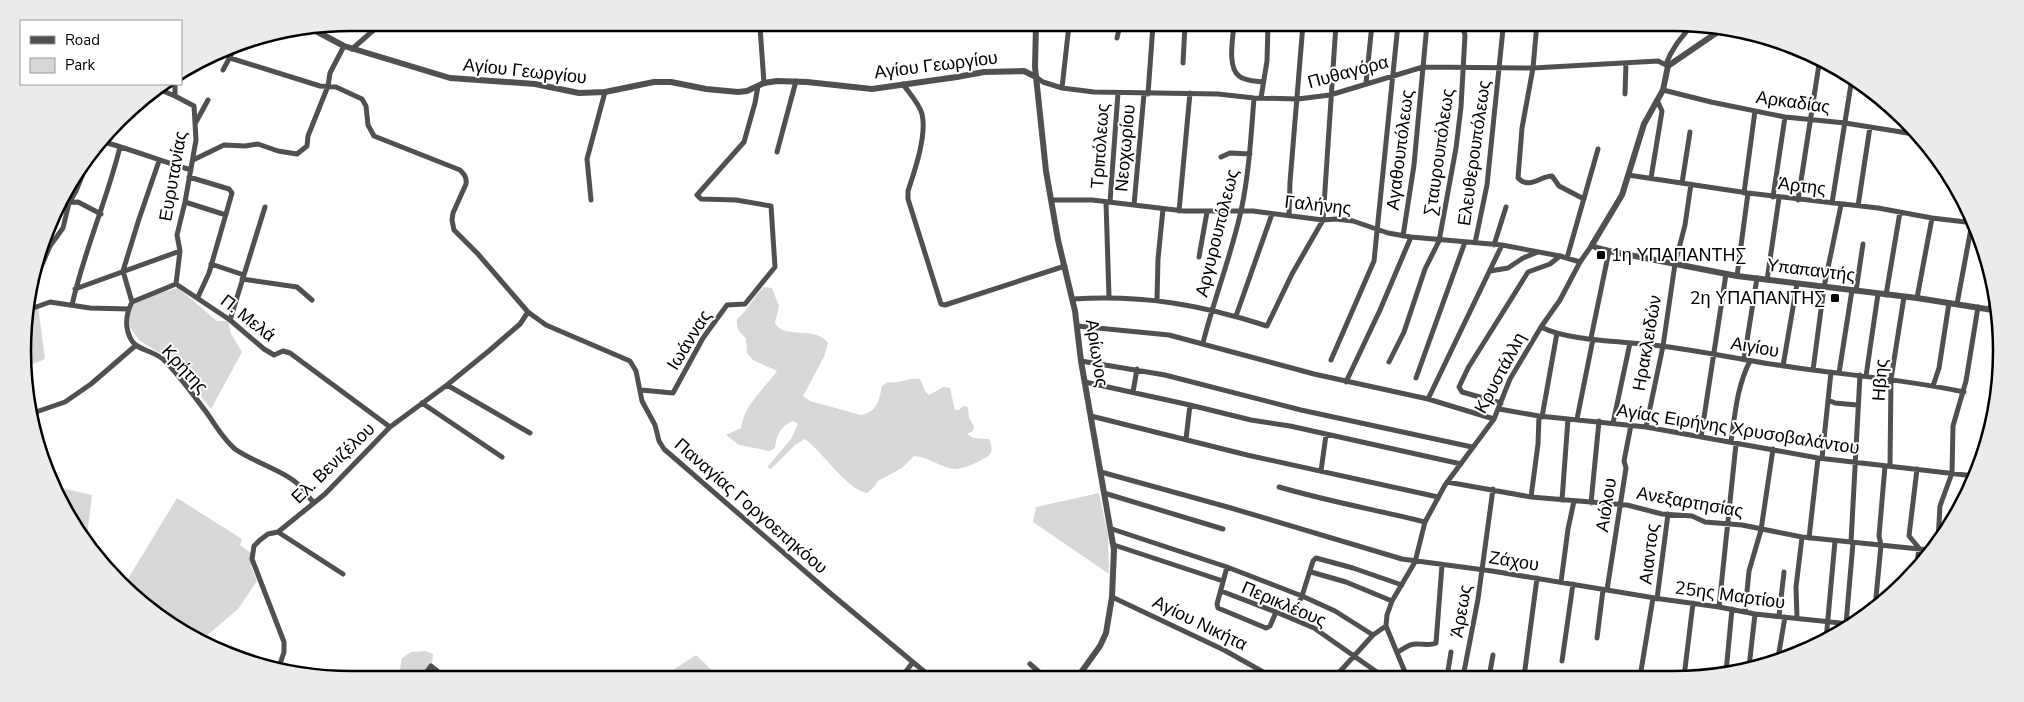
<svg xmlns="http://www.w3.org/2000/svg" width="2024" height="702" viewBox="0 0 2024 702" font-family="'Nunito Sans',sans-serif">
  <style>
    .green { fill: #d7d7d7 }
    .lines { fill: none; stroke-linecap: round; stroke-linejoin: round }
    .minor { stroke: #505050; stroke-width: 5 }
    .tertiary { stroke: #505050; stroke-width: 6 }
    .poi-dot { fill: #000; stroke: #fff; stroke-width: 2 }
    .labels { text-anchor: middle; stroke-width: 4; stroke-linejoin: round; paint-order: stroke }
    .street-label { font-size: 18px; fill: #000; stroke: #fff }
    .poi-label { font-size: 18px; fill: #000; stroke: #fff; text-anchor: start }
    .rim { fill: none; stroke: #000; stroke-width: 2.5 }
  </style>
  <rect width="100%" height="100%" fill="#fff"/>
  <path class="green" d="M764 287 772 288 779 306 775 323C783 340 816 325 828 343L824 357 803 396 810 401 861 415C877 412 879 401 882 386L888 382C899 384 908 377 920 379L925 391 929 395 943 387 950 388 955 410H959L963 406 968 407 969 418 974 426 973 431 967 434 973 438 989 439C991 444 993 449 990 454 987 459 962 470 955 469 941 468 929 457 914 456L902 468 878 481 873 488 867 493C847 490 822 451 805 439L795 445 771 469 767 467 791 439 798 424 793 421C780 427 777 434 775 448L770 451 739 445 726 435 741 428C744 405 764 389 777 371L753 360 747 353 746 338C739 332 736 328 737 319 749 310 753 296 764 287Z
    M178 288 217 321H228L231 334 242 352 211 409 172 361 139 340 130 327 129 311 134 304 157 294Z
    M38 306 45 359 23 368 25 312Z
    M57 487 92 495 86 544 78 534Z
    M1099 493 1108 535 1109 574 1033 522 1036 507Z
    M177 498 242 539 240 545 251 553V566L257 581 238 609 204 638 211 643 168 624 123 587Z
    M425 651 433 654 430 679H398L402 658 411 652Z
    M696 655 721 679H659Z"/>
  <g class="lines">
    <path class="minor" d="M1537 23 1533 68 1522 128 1518 178C1530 190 1540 176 1552 176L1559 186 1584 199
      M1605 23 1606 28C1618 31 1633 27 1645 23
      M1234 24C1233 38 1227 67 1239 76 1244 81 1256 81 1263 82
      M1590 26V23
      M760 27 764 83
      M1117 38 1120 25
      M352 49 376 28
      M230 58 320 86 336 87 362 99 366 106 368 125 374 136 460 170C464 174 467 177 466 184L453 213 452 220 454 230 478 254 528 312 546 325 630 361 636 371 642 401 655 425 659 441 664 449 830 593 932 678
      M1183 63 1185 25
      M1666 64C1672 48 1681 38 1692 25
      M223 70 237 44
      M1036 77 1043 82 1062 88 1094 92 1218 94 1254 98 1298 99 1330 95 1423 67 1533 68 1658 61 1668 66
      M1366 83 1372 24
      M175 84V96L194 106 196 140 185 202 177 235 180 251 176 284
      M903 84C909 93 919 103 922 114 927 135 915 170 908 191V199L941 304 945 305 1065 266
      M1062 88 1069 25
      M158 89 175 96
      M1663 90 1711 102 1785 117 1845 123 1920 135
      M1148 94 1153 25
      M1625 94 1626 63
      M1261 98 1267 61 1268 24
      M196 122 208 100
      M1907 133 1909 124
      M100 141C131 149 160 161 191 170
      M777 152 796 81
      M1221 157 1230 153 1250 154
      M193 160 224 145 245 146 258 144 278 151 297 154 307 146 308 136 328 86 330 73 344 46
      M159 161 139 219 123 271 132 302C126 314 124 328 132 341 137 350 155 351 164 360 180 376 193 395 207 413 215 425 224 440 235 449 256 464 286 470 304 490 307 494 309 498 313 502
      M1628 175 1748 193 1878 208 1932 218 1974 223
      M189 177 229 189 232 193 209 273 198 297
      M1651 178 1662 111 1657 100
      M1682 183 1690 132
      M1744 193 1755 111
      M1773 197 1785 117
      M591 200 587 159 605 92
      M1051 200H1092L1184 211H1253L1323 220 1336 219 1353 221 1388 233 1411 237 1502 245 1560 256 1580 262
      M1798 200 1820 58
      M185 202 226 215
      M1106 202 1109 297
      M1110 202 1118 93
      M58 203 78 202 101 214
      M1832 203 1852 78
      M1134 205 1144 94
      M1858 206 1870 127
      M1179 211 1190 93
      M1289 216 1290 182 1303 24
      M1403 236 1414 165 1427 24
      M1475 243 1487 185 1503 29 1498 23
      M1494 245 1506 207
      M1199 257 1207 212
      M1567 258 1598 149
      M211 264 244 275
      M1490 271 1508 268 1523 258 1538 252
      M1737 276 1748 193
      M242 279 297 287 312 300
      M1767 280 1779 198
      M75 289 180 251
      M31 290 50 246 63 228 69 203 76 191 93 149
      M1856 291 1863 244
      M1886 295 1900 212
      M1917 298 1932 218
      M1073 299C1144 295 1199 304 1267 326L1292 274 1323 220 1336 24
      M1157 300 1158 259 1163 209
      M132 302 176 284 230 320 264 349 274 355 283 351 290 353 390 427
      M1957 304 1972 223
      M72 305C84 251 107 200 120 147
      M25 309 28 310 50 302 90 308 128 309
      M1990 309 1994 289
      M1236 316 1272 214
      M230 320 265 207
      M1077 326 1169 335 1314 374 1428 399 1494 419
      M1541 327C1570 342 1628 341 1661 346 1702 351 1743 360 1784 366 1844 375 1904 379 1964 392
      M1591 338 1609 251
      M1203 343C1214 299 1231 256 1241 211 1249 174 1251 136 1254 98
      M1744 359 1757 278
      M1331 360 1374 261 1398 24
      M1081 361 1165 375 1301 410 1472 447
      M1389 362 1404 332 1425 269 1439 241 1456 148 1461 107 1465 35 1461 23
      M1783 366 1797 284
      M1813 370 1824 287 1841 205
      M1839 373 1852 290
      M1866 376 1878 294
      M1416 378 1465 242
      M1085 382 1190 405
      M1346 382 1380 310 1411 237
      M447 385 530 433
      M1933 386 1939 368 1949 303
      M641 390 673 393 703 338 727 305 745 304 775 267 771 206 736 200 701 199 697 195 744 142 755 103 758 86
      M1133 392 1137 369
      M1428 399 1502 245
      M1828 400 1835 403 1857 405
      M422 403 502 457
      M1501 403 1462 392 1459 387 1468 368 1528 272 1550 264 1560 256
      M1499 409 1539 416 1646 427 1818 458 1974 476
      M30 414 65 402 91 384 135 346
      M1091 416 1247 455 1438 497
      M1542 417 1557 333
      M1577 419 1593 339
      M1613 423 1630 343
      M1646 427 1663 346 1675 264 1685 225 1691 184
      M1701 437 1726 274
      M1186 439 1190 405 1251 420 1290 426 1461 464
      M1731 442C1735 414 1737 386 1750 361
      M1822 458 1831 372
      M1890 466 1891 379 1904 297
      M1917 469 1909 536 1919 548 1917 564
      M1321 471 1326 435
      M1101 472 1231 508 1402 559 1492 571 1661 599 1719 607 1755 614 1850 624
      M1447 482 1531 497 1627 505 1662 514 1692 516 1705 522 1742 525 1802 537 1929 550
      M1279 487C1327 501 1376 510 1425 522
      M1104 493 1223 529
      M1531 497 1538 444 1539 416
      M1562 500 1568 419
      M1591 503 1599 421
      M1112 529 1227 567 1302 596 1335 611 1373 635
      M278 532 343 574
      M1809 538 1818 458
      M1938 540 1940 506 1952 473 1953 426 1966 381 1978 307
      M1851 542 1860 375
      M1114 545 1223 581
      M1227 567 1217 604 1218 608 1266 628 1270 626 1276 612
      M1311 572 1346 582 1392 601
      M1561 582 1568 529 1574 501
      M1607 590 1626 468 1624 461 1631 425
      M1221 591 1276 612 1314 628 1384 677
      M1112 597 1224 650 1274 678
      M1657 599 1668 514
      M1719 607 1736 444
      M1875 608 1881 545 1879 536 1885 466
      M1745 612 1749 571 1761 530 1773 449
      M1779 616 1784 572
      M1291 618 1302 596 1313 561 1316 558 1353 568 1402 585
      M1797 618 1796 587 1802 537
      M1846 624 1853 543
      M1597 638 1603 590
      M1826 640 1835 541
      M1398 652C1405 648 1410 643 1419 644 1425 644 1430 646 1436 643L1442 565
      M1778 658 1785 617
      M1562 661 1573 584
      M1030 664 1046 678
      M1749 667 1755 614
      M278 670 284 652V642L252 559 254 546 260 540 268 534 278 532 325 494 390 427 447 385 490 350 520 324 528 312
      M1726 672 1732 609
      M1335 677 1373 635 1386 626
      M1407 677 1386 626 1387 615 1392 601 1415 562 1425 522 1445 485 1494 419 1510 379 1541 327 1560 300 1580 262 1592 245
      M1447 677 1451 652
      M1463 677 1478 599 1493 489
      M1489 677 1493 655
      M1524 677 1537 578
      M1640 677 1653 598
      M1684 677 1693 603
      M901 678 913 662
      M421 679 431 666 447 679"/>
    <path class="tertiary" d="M1036 25 1035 67 1046 171 1058 240 1075 311 1081 361 1114 550 1112 597 1106 633 1100 646 1077 678
      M312 29 344 46 450 78 535 84 579 93 605 92 654 82H671L706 89 738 92 747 91 764 83 777 81 807 82 872 89 957 77 984 72 1024 71 1036 77
      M1722 29 1668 66 1663 90 1644 124 1622 195 1592 245 1597 248 1609 251 1737 276 1917 298 1999 311"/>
  </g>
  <g class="poi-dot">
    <rect x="1596" y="250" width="10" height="10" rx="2.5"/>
    <rect x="1830" y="293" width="10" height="10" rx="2.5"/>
  </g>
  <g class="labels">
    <g class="street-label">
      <text transform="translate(936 65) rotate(-7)" y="6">Αγίου Γεωργίου</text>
      <text transform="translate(525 71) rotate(6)" y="6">Αγίου Γεωργίου</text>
      <text transform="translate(1348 72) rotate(-15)" y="6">Πυθαγόρα</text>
      <text transform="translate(1793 102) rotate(8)" y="6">Αρκαδίας</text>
      <text transform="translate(1100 146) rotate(-86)" y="6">Τριπόλεως</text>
      <text transform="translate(1125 148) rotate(-85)" y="6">Νεοχωρίου</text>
      <text transform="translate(1400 150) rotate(-83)" y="6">Αγαθουπόλεως</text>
      <text transform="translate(1439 152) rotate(-82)" y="6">Σταυρουπόλεως</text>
      <text transform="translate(1474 153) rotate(-82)" y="6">Ελευθερουπόλεως</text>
      <text transform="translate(173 176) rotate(-80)" y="6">Ευρυτανίας</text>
      <text transform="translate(1802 186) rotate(7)" y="6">Άρτης</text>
      <text transform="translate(1318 205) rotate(6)" y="6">Γαλήνης</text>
      <text transform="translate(1217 233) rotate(-76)" y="6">Αργυρουπόλεως</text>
      <text transform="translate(1811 270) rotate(7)" y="6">Υπαπαντής</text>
      <text transform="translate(248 318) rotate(38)" y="6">Π. Μελά</text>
      <text transform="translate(689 340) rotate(-58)" y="6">Ιωάννας</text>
      <text transform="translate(1647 343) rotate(-80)" y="6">Ηρακλειδών</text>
      <text transform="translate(1755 347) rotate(10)" y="6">Αιγίου</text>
      <text transform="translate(1097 353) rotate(81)" y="6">Αρίωνος</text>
      <text transform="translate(185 369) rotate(47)" y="6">Κρήτης</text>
      <text transform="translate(1500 373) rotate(-62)" y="6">Κρυστάλλη</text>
      <text transform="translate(1880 380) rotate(-86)" y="6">Ηβης</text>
      <text transform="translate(1738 429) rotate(9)" y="6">Αγίας Ειρήνης Χρυσοβαλάντου</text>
      <text transform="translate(333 463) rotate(-44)" y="6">Ελ. Βενιζέλου</text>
      <text transform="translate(1690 502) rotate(10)" y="6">Ανεξαρτησίας</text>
      <text transform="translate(1606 505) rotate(-81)" y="6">Αιόλου</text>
      <text transform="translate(751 506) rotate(41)" y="6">Παναγίας Γοργοεπηκόου</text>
      <text transform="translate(1649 554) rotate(-83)" y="6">Αιαντος</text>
      <text transform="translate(1514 561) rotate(9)" y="6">Ζάχου</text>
      <text transform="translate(1730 595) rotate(8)" y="6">25ης Μαρτίου</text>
      <text transform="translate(1284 604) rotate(23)" y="6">Περικλέους</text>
      <text transform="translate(1461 611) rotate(-80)" y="6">Άρεως</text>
      <text transform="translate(1200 623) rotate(26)" y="6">Αγίου Νικήτα</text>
    </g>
    <g class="poi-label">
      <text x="1611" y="261">1η ΥΠΑΠΑΝΤΗΣ</text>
      <text x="1825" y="304" text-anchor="end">2η ΥΠΑΠΑΝΤΗΣ</text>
    </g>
  </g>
  <path d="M0 0H2024V702H0ZM351 31H1673A320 320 0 0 1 1993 351V351A320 320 0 0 1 1673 671H351A320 320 0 0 1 31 351V351A320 320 0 0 1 351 31Z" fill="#ebebeb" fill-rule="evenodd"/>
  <path class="rim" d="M351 31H1673A320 320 0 0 1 1993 351V351A320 320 0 0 1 1673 671H351A320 320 0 0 1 31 351V351A320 320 0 0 1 351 31Z"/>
  <rect x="20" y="20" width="162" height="65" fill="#ffffff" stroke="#999999"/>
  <rect x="30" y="36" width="25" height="8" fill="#505050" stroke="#999999"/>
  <text x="65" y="45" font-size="15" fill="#000000">Road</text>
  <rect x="30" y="58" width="25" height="15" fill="#d7d7d7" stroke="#999999"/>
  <text x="65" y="70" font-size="15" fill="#000000">Park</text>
</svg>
